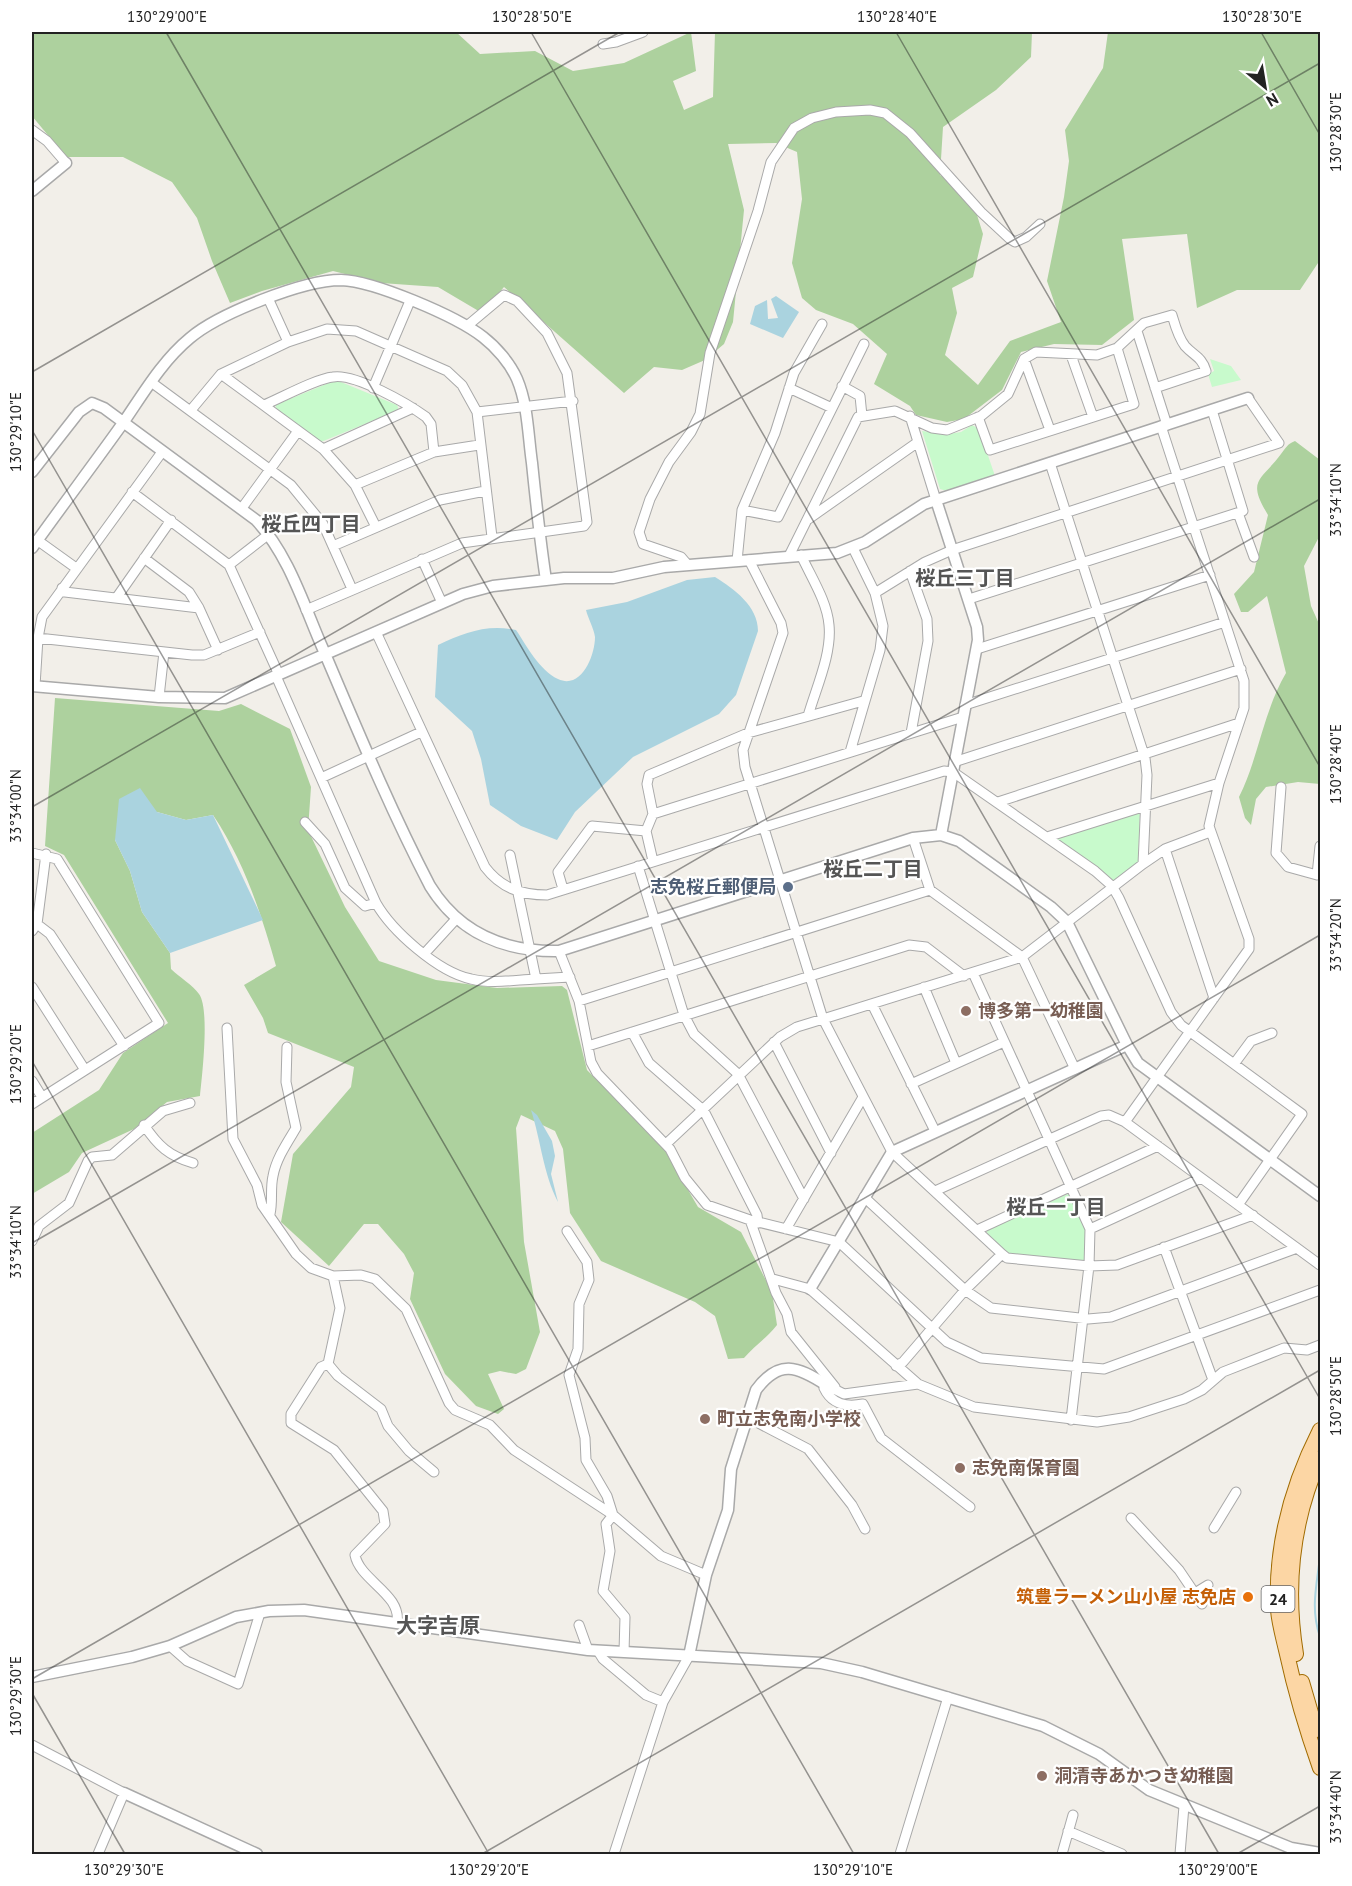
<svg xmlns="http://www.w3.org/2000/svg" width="1352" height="1886" viewBox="0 0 1352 1886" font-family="'PT Sans','Noto Sans JP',sans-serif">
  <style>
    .forest { fill: #add19e }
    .park { fill: #c8facc }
    .water { fill: #aad3df }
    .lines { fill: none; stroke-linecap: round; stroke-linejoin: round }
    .stream { stroke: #aad3df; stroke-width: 2 }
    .minor-casing { stroke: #a9a9a9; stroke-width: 11 }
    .tertiary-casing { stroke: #a9a9a9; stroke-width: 13 }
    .primary-casing { stroke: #a06b00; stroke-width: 16 }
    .minor { stroke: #fff; stroke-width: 9 }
    .tertiary { stroke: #fff; stroke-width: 10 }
    .primary { stroke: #fcd6a4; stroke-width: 14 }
    .ticks { fill: none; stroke: #222; stroke-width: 1.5; stroke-opacity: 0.45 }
    .service-dot { fill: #5c6f8a; stroke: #fff; stroke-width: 2 }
    .education-dot { fill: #8d6e63; stroke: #fff; stroke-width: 2 }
    .food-dot { fill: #e8710a; stroke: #fff; stroke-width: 2 }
    .labels { text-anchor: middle; stroke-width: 4.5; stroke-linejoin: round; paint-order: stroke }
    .shield { fill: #fff; stroke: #646464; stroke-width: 1.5 }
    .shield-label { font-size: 16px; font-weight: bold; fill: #222 }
    .service-label { font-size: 18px; font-weight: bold; fill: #4e5e75; stroke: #fff; text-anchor: end }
    .education-label { font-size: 18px; font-weight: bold; fill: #785e54; stroke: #fff; text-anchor: start }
    .food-label { font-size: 18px; font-weight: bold; fill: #c56008; stroke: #fff; text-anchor: end }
    .neighbourhood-label { font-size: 20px; font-weight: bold; fill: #555; stroke: #fff }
    .quarter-label { font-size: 21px; font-weight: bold; fill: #555; stroke: #fff }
    .neatline { fill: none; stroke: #222; stroke-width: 2 }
    .ticks-label { font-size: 15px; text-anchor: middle; fill: #222 }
  </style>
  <rect width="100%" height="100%" fill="#f2efe9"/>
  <path class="forest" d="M32 32H456L480 54 535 51 573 71 624 63 691 32 696 71 673 81 684 110 713 97 715 32H1032L1031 57 996 90 943 127 940 175 971 196 983 234 973 277 952 288 957 313 945 355 978 385 1010 341 1061 322 1047 281 1064 197 1069 161 1065 130 1103 68 1108 32H1320V260L1300 290H1237L1197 308 1187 234 1122 239 1134 320 1102 345 1054 344 1021 352 1002 390 964 419 947 422 916 415 910 406 874 384 887 354 853 324 816 310 802 298 792 263 802 199 797 152 776 143 728 144 744 210 733 322 724 344 705 360 682 370 654 367 624 393 504 287 482 313 438 287 381 283 333 271 262 291 230 303 212 261 197 218 172 182 123 157H66L32 116Z
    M1295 441 1320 460V535L1304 566 1311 606 1320 626V784L1298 782 1266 787 1256 799 1251 825 1245 818 1239 797C1259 757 1263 712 1286 673L1267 596 1248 612H1241L1234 594 1254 572 1268 515C1246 479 1261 481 1281 454 1286 448 1287 444 1295 441Z
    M55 698 219 711 241 704 290 729 311 787 308 830 345 907 379 961 436 980 497 988 562 986 567 990 587 1070 663 1147 698 1207 741 1232 772 1292 777 1325C767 1338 755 1345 744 1358L728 1359 715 1316 695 1302 601 1261 570 1213 563 1149 555 1131 521 1115 516 1128 524 1242 540 1332 526 1369 516 1374 500 1371 488 1374 504 1409 498 1414 476 1406 445 1374 410 1299 414 1273 404 1254 378 1224H364L329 1266 281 1222 293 1154 351 1087 354 1067 268 1033 263 1018 244 985 276 966C261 913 244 861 213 815L186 820 157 812 115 840 130 871 142 912 170 953 171 969C179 977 193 985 199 994 210 1009 202 1076 200 1096L167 1102 134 1129 82 1153 69 1172 32 1194V1133L99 1090 123 1053 168 1023 64 855 45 846Z"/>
  <path class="park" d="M1210 359 1231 366 1241 380 1212 387 1208 374 1214 371Z
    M336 380 397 405 399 410 321 442 277 410 275 405Z
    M972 425 979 429 995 476 947 491 940 489 922 431 949 434 961 432Z
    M1140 812 1138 863 1112 883 1056 839Z
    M1068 1194 1087 1230 1085 1261 1008 1254 988 1235 986 1229Z"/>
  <path class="water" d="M776 296 799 312 783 338 750 324 755 306 767 300 768 319 778 318 771 299Z
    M715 577C734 589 758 606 758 631L736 695 719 714 633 757 575 812 557 840 521 826 490 805 481 759 472 731 435 697 438 645C464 633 486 624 516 630 527 646 539 670 558 679 581 690 595 656 595 637 594 629 588 618 586 610L627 602 687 580Z
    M140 788 157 812 186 820 213 815 263 920 170 953 142 912 130 871 115 840 119 799Z
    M531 1110 537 1115 552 1141 555 1156 551 1174 558 1202C543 1173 541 1141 531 1110Z"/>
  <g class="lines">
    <path class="stream" d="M1320 1556C1317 1585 1310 1608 1320 1637"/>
    <g class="minor-casing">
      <path id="minor" d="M603 44 616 42 643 32
        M32 130 47 141 66 163
        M268 298 288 342
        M1137 331 1167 425
        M1071 355 1093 417
        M1024 359 1050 430
        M221 374 323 449 355 485 376 527
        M151 382 291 485 323 524 352 589
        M842 386 860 396 862 416
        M373 388 410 301
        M789 388 832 408
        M264 405C281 398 315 379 333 377 355 373 408 404 426 417L431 424 434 452
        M191 410 221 374 288 342 327 329 356 331 447 371 462 385 477 412 492 537
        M477 412 573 401
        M910 416 936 500
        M978 417 990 450 1134 404 1117 348
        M323 449 413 408
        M1050 463 1145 758 1147 775 1143 864
        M355 485 434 452 479 445
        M132 492 229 565 279 675
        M242 508 298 431
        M742 510 778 517 864 344
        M1238 513 1254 557
        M807 520 918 442
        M37 540 76 568
        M333 546 440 500 485 491
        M801 555C811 577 827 601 829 625 832 654 816 688 808 716
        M789 556 858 417 895 411 932 428 947 430 981 416 1008 394 1024 359 1036 352 1097 355 1117 348 1144 323 1172 315C1175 325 1178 337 1185 346 1194 356 1202 357 1206 371L1155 388
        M144 558 189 592 199 608
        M422 559 442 603
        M749 560 781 623 783 633 743 750 745 767 823 1019 892 1152 1002 1254 1007 1258 1089 1266 1117 1265 1253 1215
        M737 561 742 510 775 433 794 373 822 324
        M687 564 681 557 643 544 639 532 650 499 669 462 691 432 700 414 710 353 758 211 771 162 794 128 812 118 836 112 870 110 885 113 910 133 981 212 1010 239 1015 242 1026 237 1040 224
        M229 565 269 534
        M910 571 927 619 928 641 911 733
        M62 588 65 592 199 608 218 650
        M875 593 925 562 952 550 1279 443 1248 398
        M117 597 171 520
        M969 599 1243 511 1212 410
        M306 610 462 543 584 526 587 522 567 373 547 333 517 301 504 295 467 326
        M376 632 485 867C501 888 521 895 547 895L944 771 953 772 1095 871 1112 886 1119 898 1171 1012 1181 1025 1302 1114 1238 1205
        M38 638 192 655H204L260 632
        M977 649 1210 575
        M276 676 376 903C392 931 438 972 471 979 492 984 514 980 536 979L510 855
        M35 686 38 638 42 617 162 452
        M159 697 164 652
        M965 705 1225 622
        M850 752 880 650 883 626 875 593 853 548
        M954 762 1241 669
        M321 778 421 732
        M1281 787 1276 853 1288 867 1317 875 1320 846
        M998 802 1239 723
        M653 814 963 717
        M305 822 325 844 345 888 365 906 376 903
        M1047 837 1219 783
        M913 838 930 890
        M1165 849 1214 998
        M32 853 57 859 159 1023 32 1104
        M653 861 646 831 653 814 647 784 649 775 748 733 863 701
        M638 866 684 1015 694 1034 738 1074 804 1199
        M563 889 558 872 592 826 646 831
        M37 924 50 934 124 1046
        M32 931 37 924 46 854
        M559 951 579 1001 591 1062 597 1073 670 1149 685 1178 707 1205 750 1220 839 1242 947 1342 981 1358 1104 1369 1320 1290
        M425 953 457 918
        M973 973 1090 1229 1089 1266 1071 1420
        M536 979 570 977
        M32 987 85 1070
        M924 987 956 1063
        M579 1001 930 890 1022 957 1075 1069
        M872 1004 935 1131
        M227 1028 233 1139 257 1185 262 1205 296 1254 311 1268 333 1276 361 1275 375 1279 406 1309 449 1403 455 1410 490 1425 514 1450 613 1515 661 1556 706 1575
        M632 1032 649 1063 704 1111 757 1215 758 1223
        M774 1042 831 1153
        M588 1046 909 945 926 947 964 976
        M1234 1064 1251 1041 1272 1033
        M32 1081 42 1097
        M911 1084 1004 1042
        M1125 1122 1249 949V939L1209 826 1219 783 1244 708V681L1161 426
        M144 1125C158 1146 169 1156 193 1163
        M666 1144 780 1037 797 1027 823 1019 1022 957 1143 864 1165 849 1210 832
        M935 1191 1101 1116 1109 1115 1125 1122 1320 1265
        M864 1197 965 1290 991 1308 1088 1319 1111 1317 1297 1248
        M270 1214C273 1201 270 1189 273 1176 276 1159 287 1143 296 1128L286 1082 287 1047
        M750 1220 776 1293 787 1314 791 1332 835 1387
        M786 1229 863 1097
        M1090 1229 1201 1178
        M977 1230 1158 1146
        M567 1231 587 1262 589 1280 579 1304 578 1349 569 1375 585 1438 586 1460 607 1496 613 1515
        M32 1241 39 1226 69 1203 88 1161 92 1157 112 1155 163 1111 190 1103
        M1164 1247 1213 1380
        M333 1276 340 1308 328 1364 338 1376 381 1409 388 1426 409 1451 434 1472
        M773 1279 810 1289 918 1384
        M328 1364 321 1367 291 1414V1423L334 1450 383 1511 385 1524 355 1555C360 1581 402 1594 397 1623
        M896 1366 903 1362 965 1290 1002 1254
        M747 1417 808 1449 852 1505 865 1529
        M970 1507 881 1438 863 1404C847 1407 832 1405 824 1388L826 1385 844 1394 918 1384 974 1407 1097 1422 1129 1417 1184 1399 1202 1390 1223 1372 1284 1348 1307 1350 1320 1345
        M613 1515 606 1524 610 1551 603 1591 625 1617 624 1652
        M1131 1518 1179 1570 1202 1604
        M1214 1528 1236 1492
        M1195 1593 1208 1585
        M579 1625 588 1650
        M170 1646 187 1661 238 1684 260 1613
        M598 1651 603 1659 646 1695 663 1702
        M32 1745 124 1793 98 1854
        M1068 1831 1122 1854
        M614 1854 663 1702 689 1656
        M900 1854 948 1697
        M1062 1854 1073 1815
        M1180 1854 1184 1806"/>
    </g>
    <g class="tertiary-casing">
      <path id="tertiary" d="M32 191 66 163
        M32 472 79 412 92 403 104 408 256 520C289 555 304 606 323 649 357 729 390 809 430 886 459 933 505 952 559 951L913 838 941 835 959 841 1051 907 1067 922 1127 1045 1138 1063 1320 1196
        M936 500 977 627 978 640 941 835
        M32 548C62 506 93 465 123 423 143 394 162 361 190 338 218 314 303 280 341 280 374 281 456 316 483 337 496 347 510 363 517 379 528 405 528 435 532 463 536 502 540 541 546 580
        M32 686 159 697 225 698 463 594 493 586 564 578H613L664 567 837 553 865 542 924 504 1248 398
        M810 1289 892 1152 1127 1045
        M689 1656 706 1575 728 1510 731 1469 756 1390C779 1359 797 1366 826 1385
        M32 1677 132 1657 170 1646 236 1617 269 1611 304 1610 588 1650 821 1663 862 1672 1043 1726 1099 1754 1149 1790 1291 1848 1320 1853
        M124 1793 257 1854"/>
    </g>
    <g class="primary-casing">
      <path id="primary" d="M1320 1430C1292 1485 1275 1547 1278 1610 1279 1623 1283 1637 1286 1650 1295 1691 1306 1729 1320 1768
        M1296 1654C1285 1586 1292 1521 1320 1458
        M1302 1682 1316 1730"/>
    </g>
    <use href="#minor" class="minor"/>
    <use href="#tertiary" class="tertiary"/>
    <use href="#primary" class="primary"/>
  </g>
  <path class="ticks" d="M166 32 1219 1854M531 32 1320 1399M896 32 1320 767M1261 32 1320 135M32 372 620 32M32 430 854 1854M32 807 1320 63M32 1061 489 1854M32 1243 1320 499M32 1679 1320 935M32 1693 125 1854M482 1854 1320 1370M1237 1854 1320 1806"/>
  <circle class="service-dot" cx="788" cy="887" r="6"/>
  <g class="education-dot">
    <circle cx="966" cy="1011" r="6"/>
    <circle cx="705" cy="1419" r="6"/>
    <circle cx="960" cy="1468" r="6"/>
    <circle cx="1042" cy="1776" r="6"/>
  </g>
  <circle class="food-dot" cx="1248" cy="1597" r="6"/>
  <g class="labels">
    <rect class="shield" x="1261.5" y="1586" width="33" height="26" rx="4.5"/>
    <g class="shield-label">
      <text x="1278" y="1605">24</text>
    </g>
    <g class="service-label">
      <text x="776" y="893">志免桜丘郵便局</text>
    </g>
    <g class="education-label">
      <text x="978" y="1017">博多第一幼稚園</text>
      <text x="717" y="1425">町立志免南小学校</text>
      <text x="972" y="1474">志免南保育園</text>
      <text x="1054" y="1782">洞清寺あかつき幼稚園</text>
    </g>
    <g class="food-label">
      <text x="1236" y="1603">筑豊ラーメン山小屋 志免店</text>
    </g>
    <g class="neighbourhood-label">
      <text x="311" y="531">桜丘四丁目</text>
      <text x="965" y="585">桜丘三丁目</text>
      <text x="873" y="876">桜丘二丁目</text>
      <text x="1056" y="1214">桜丘一丁目</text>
    </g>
    <g class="quarter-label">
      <text x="438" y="1633">大字吉原</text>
    </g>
  </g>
  <rect width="1352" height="1886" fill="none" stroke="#ffffff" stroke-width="66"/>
  <g transform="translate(1265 87) rotate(150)" stroke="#ffffff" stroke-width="4.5" paint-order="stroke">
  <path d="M0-4.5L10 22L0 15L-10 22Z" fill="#222222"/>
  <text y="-9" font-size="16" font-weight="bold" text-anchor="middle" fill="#222222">N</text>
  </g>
  <rect x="33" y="33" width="1286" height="1820" class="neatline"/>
  <g class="ticks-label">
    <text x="167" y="22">130°29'00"E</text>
    <text x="532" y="22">130°28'50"E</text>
    <text x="897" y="22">130°28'40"E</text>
    <text x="1262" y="22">130°28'30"E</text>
    <text transform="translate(1336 132) rotate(-90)" y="5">130°28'30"E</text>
    <text transform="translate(16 432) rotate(-90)" y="5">130°29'10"E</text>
    <text transform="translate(1336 500) rotate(-90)" y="5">33°34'10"N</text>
    <text transform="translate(1336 764) rotate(-90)" y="5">130°28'40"E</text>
    <text transform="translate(16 806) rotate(-90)" y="5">33°34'00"N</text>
    <text transform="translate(1336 935) rotate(-90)" y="5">33°34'20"N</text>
    <text transform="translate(16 1064) rotate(-90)" y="5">130°29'20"E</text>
    <text transform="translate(16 1242) rotate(-90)" y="5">33°34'10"N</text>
    <text transform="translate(1336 1396) rotate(-90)" y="5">130°28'50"E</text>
    <text transform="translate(16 1696) rotate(-90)" y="5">130°29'30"E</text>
    <text transform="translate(1336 1807) rotate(-90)" y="5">33°34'40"N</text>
    <text x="124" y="1875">130°29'30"E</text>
    <text x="489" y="1875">130°29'20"E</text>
    <text x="853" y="1875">130°29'10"E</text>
    <text x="1218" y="1875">130°29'00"E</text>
  </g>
</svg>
